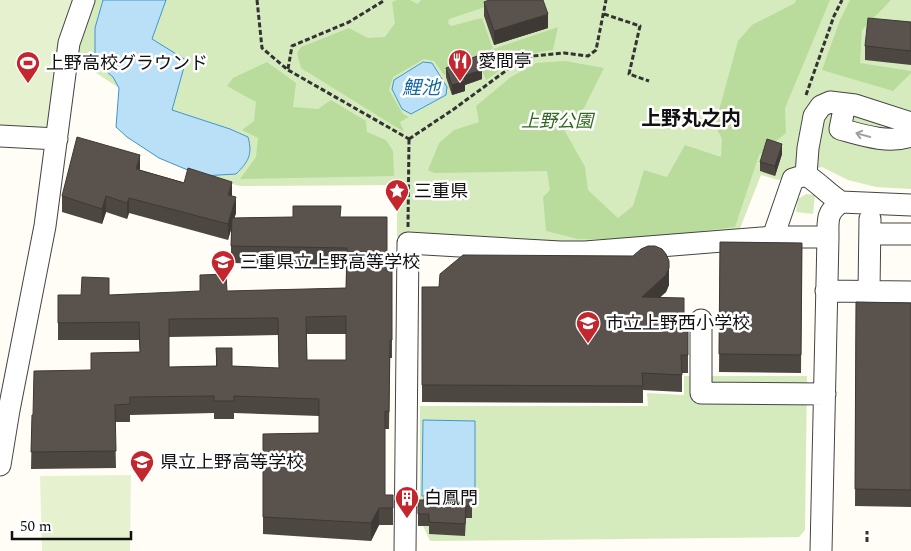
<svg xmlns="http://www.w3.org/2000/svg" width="911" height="551" viewBox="0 0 911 551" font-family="Spectral,'Noto Sans JP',serif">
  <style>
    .green { fill: #d5ebbd }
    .forest { fill: #b9dc9c }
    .pitch { fill: #e6f2cf }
    .water { fill: #b9e0f7; stroke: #3f96cf }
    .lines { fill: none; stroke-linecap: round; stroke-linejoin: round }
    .minor-casing { stroke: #444; stroke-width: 23 }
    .path { stroke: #333; stroke-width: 3; stroke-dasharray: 5 2.5; stroke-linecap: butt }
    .minor { stroke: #fff; stroke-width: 21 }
    .wall { fill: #4d4742; fill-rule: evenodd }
    .shaded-wall { fill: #3f3936 }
    .building { fill: #5a524d; stroke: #3f3936; fill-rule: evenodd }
    .oneway { stroke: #a0a0a0 }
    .labels { text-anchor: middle; stroke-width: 5; stroke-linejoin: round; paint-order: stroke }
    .poi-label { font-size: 18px; fill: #111; stroke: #fff; text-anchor: start }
    .park-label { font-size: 18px; font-style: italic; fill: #2f6b1f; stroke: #fff }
    .water-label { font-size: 19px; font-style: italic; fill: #1768a6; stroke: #fff }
    .quarter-label { font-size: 20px; font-weight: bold; fill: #111; stroke: #fff }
  </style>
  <rect width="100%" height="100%" fill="#fffdf5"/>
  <path class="green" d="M93 0H911V189L876 187 848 180 822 167 778 180 761 175 739 231 623 245 397 236V185L240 186 202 176 159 158 127 137 116 127 119 88 75 59Z
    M806 194 815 195 813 214 796 212 798 199Z
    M684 376H807L805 530 799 537 430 541 423 526 420 508V406H648L647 393 684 395Z"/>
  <path class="forest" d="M397 0H410L418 4 421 0H506L449 19 448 23 451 26 482 18 493 49 558 27 553 50C523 53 510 63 486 80L479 63 444 75 434 61 424 59 393 77 389 90 403 114 409 117 400 122 404 132 301 68 297 53 301 47 349 28 368 38 385 37 395 23 392 2Z
    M796 0H830L785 108 786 133 759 155 735 227 638 239H578L546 231 543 197 550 190 547 171 434 173 428 170 439 143 454 130 479 122 476 106 511 77 536 63 565 61 604 68 584 108 562 126 585 167 588 190 618 218 633 206 644 170 667 177 685 145 721 157 722 139 715 125 738 41 752 25 795 3Z
    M850 0H891L862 30 860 63 911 71V73L893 91 822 70 840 20Z
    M267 62 296 83 293 107 318 109 331 100 366 121 367 132 386 140 393 151 394 176 240 179 256 157 258 138 242 130 254 121 256 102 227 86 233 78Z"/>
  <path class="pitch" d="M0 0H75L50 125 36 132 0 130Z
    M131 475 130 551H42L40 476Z"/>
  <path class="water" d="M103 0H166L152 39 186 60 172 110 230 129 248 137C253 155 248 162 236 174L202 176 159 158 127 137 116 127 119 88 113 77 95 62V28Z
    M423 62 432 63 447 87 446 95 411 114 402 109 392 89 394 80Z
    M423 420 475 421V496H422Z"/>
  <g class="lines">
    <g class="minor-casing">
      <path id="minor" d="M845 104 840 129C862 135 888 144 911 136
        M0 136 57 139
        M806 175 808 148 814 116 821 106 830 102 855 105 911 123
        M870 234H911
        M773 237 793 179 806 175C819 183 828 194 841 202L911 205
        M826 291 911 292
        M869 291 870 219
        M701 320V393L825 394
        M0 465 9 410 45 226 69 43 84 0
        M405 551 408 243 560 252H585L773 237H828C828 220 826 213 841 202
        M821 551 828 237"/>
    </g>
    <path class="path" d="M257 0 262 48 288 70 409 139
      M604 14 640 26 629 74 649 81
      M288 69 292 46 349 22 385 0
      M806 95 834 16 842 0
      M409 139 454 109 511 67 532 56 564 53 588 56 596 50 606 0
      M408 227 409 139
      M867 542V531"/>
    <use href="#minor" class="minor"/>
  </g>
  <path class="wall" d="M484 2 548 28 494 45 484 16Z
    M911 22V65L865 60V46Z
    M451 59 467 60 482 79 465 85V91L452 95 446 77V68L451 66Z
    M782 154 775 176 760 171V162Z
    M140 170 232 196 236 213 234 218 341 217 387 271H392V358H390L389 429H385V495H393V525H379L371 541 263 534V434L319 433V416L234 413V419H214V413L130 415V422H115L116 468 31 469 32 415H33L91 370V353L140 352 139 340H58V323L109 295 346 288V265L231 263V229L228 240 129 213 127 219 106 212 102 224 62 212V196ZM307 334H346V360H307ZM278 335 279 368 232 366 216 348V366L169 367V337Z
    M720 242 802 243 801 373 719 372Z
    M669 285 666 292 660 297 684 324H688V373H682V392L643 390V403L422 402V287Z
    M856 302 911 303V507L855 506Z
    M472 494V518H466L465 536 429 534V526H418V500H424Z"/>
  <path class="shaded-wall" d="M548 14V28L494 45V31Z
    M482 70V79L465 85V91L452 95V85L463 76Z
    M782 144V154L775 176V166Z
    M140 155V170L136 169Z
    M232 182V197L228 195Z
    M106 196V212L102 224V209Z
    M236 197V213L228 240V224Z
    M129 198V213L127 219V203Z
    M669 261V285L666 292 642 314V297Z
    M379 508V525L371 541V523Z"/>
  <path class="building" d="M489 0H543L548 14 494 31 484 2Z
    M868 18 911 22V51L865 46Z
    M465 54 467 60 477 56 482 70 463 76 465 81 452 85 446 68 453 65 451 59Z
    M77 137 140 155 136 169 184 183 188 168 232 182 228 195 236 197 228 224 129 198 127 203 106 196 102 209 62 196Z
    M767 139 782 144 775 166 760 162Z
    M293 206H341L340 217H387V271H392V340H390L389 412 385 411V495H393V508H379L371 523 263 517V434L319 433V399L234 396V401H214V396L130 397V404L115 405 116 451 31 452 32 415H33L34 371 91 370V353L140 352 139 322 58 323V295H81L82 277 109 278V295L200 291V275L226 274 227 291 346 288 347 248 231 246 232 218 293 217ZM346 316V360H307L306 317ZM278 318 279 368 232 366V348H216L217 366 169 367V319Z
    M720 242 802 243 801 355 719 354Z
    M648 246H655L662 249 666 254 669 261V268L666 275 642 297 684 298V324H688V355H681L682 375 642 373 643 386 422 385V287H439L440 274 463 255 633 256 641 249Z
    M856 302 911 303V490L855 489Z
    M425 492 472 494V506H466L465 524 429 522V514H418V500H424Z"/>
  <defs><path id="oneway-shaft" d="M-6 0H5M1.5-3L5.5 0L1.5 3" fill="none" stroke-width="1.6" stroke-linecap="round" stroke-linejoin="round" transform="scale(1.25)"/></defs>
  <use class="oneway" href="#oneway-shaft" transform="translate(863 135) rotate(-165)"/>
  <defs>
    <g id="restaurant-pin" transform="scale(1.25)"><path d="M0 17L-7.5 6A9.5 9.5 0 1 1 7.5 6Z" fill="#c4262e" stroke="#fff"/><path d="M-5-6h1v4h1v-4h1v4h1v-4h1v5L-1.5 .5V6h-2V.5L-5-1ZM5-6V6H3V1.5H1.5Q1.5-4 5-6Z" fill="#fff"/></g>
    <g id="stadium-pin" transform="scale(1.25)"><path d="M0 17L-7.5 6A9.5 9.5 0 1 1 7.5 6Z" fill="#c4262e" stroke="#fff"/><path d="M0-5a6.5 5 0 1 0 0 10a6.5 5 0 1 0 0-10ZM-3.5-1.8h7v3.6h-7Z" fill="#fff"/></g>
    <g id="sight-pin" transform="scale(1.25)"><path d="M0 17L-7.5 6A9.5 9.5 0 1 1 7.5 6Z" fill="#c4262e" stroke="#fff"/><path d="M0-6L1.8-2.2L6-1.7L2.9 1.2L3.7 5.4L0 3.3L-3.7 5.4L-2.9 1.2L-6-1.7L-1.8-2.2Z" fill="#fff"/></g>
    <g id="school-pin" transform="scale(1.25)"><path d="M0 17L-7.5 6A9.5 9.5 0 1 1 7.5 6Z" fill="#c4262e" stroke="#fff"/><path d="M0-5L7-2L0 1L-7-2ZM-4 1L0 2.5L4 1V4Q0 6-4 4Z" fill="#fff"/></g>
    <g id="building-pin" transform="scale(1.25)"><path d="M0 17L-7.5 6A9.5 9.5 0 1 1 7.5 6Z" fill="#c4262e" stroke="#fff"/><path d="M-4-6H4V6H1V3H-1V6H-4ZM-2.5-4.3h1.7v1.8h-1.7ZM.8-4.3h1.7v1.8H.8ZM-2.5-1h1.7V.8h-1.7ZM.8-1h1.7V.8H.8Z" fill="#fff"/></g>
  </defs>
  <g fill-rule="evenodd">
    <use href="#restaurant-pin" x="460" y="61"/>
    <use href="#stadium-pin" x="28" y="63"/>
    <use href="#sight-pin" x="397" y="191"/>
    <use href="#school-pin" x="223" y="262"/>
    <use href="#school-pin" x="588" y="323"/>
    <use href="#school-pin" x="142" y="462"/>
    <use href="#building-pin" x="407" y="498"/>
  </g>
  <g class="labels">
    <g class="poi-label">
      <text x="478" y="67">愛間亭</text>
      <text x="46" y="69">上野高校グラウンド</text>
      <text x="414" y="197">三重県</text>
      <text x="240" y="268">三重県立上野高等学校</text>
      <text x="606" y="329">市立上野西小学校</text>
      <text x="160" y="468">県立上野高等学校</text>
      <text x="424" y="504">白鳳門</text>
    </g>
    <g class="park-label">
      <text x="557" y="127">上野公園</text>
    </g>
    <g class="water-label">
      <text x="421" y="94">鯉池</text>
    </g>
    <g class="quarter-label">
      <text x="691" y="125">上野丸之内</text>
    </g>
  </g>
  <path d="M12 531v8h119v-8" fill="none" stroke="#111111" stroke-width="2.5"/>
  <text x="20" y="531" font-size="15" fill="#111111" stroke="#ffffff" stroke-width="4" paint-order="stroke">50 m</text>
</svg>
